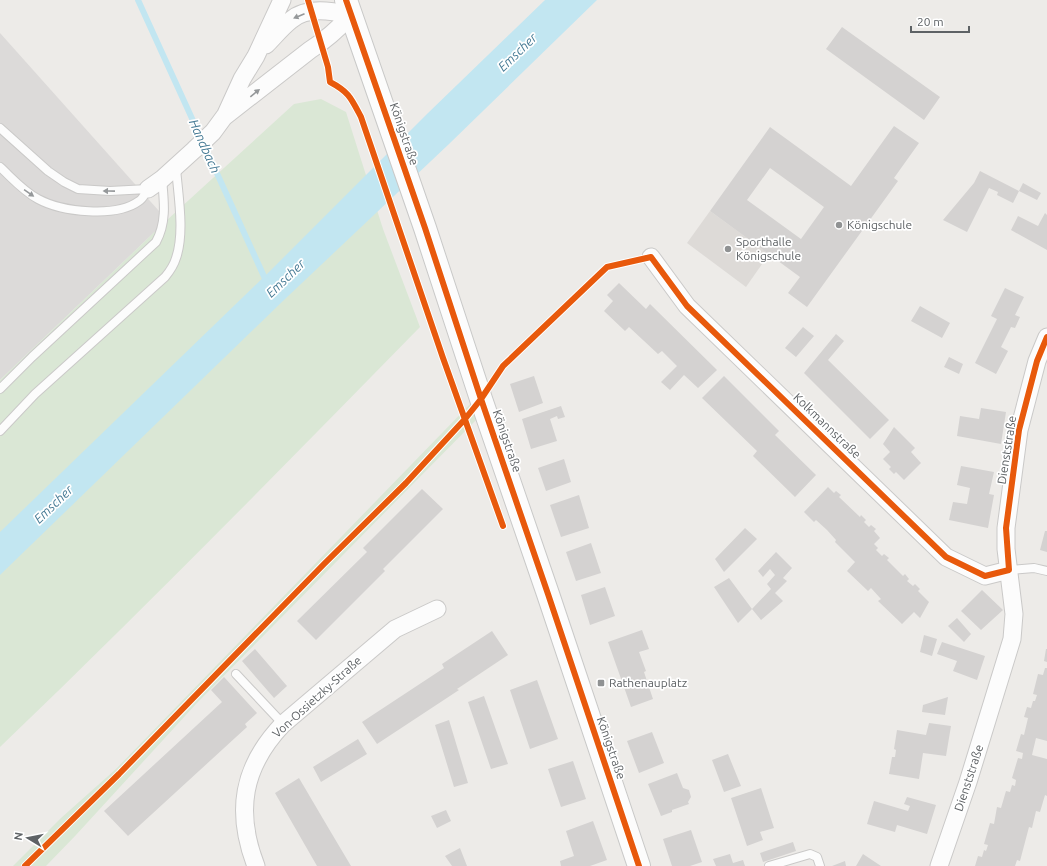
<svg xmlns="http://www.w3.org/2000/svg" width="1047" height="866" viewBox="0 0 1047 866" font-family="Ubuntu,sans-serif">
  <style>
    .industrial { fill: #dcdad9 }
    .education { fill: #dddad7 }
    .green { fill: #dae7d5 }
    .water { fill: #c2e6f1 }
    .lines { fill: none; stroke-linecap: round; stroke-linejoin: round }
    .stream { stroke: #c2e6f1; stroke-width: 6 }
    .building { fill: #d4d2d1; fill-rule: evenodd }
    .lane-casing { stroke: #cac9c8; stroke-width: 10 }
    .street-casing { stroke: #cac9c8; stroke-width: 19 }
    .secondary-casing { stroke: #c9c9c8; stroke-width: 24 }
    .lane { stroke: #fcfcfc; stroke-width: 8 }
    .street { stroke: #fcfcfc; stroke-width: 17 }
    .secondary { stroke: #fcfcfc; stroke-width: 22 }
    .cycleway-casing { stroke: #fff; stroke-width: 8 }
    .cycleway { stroke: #e8590c; stroke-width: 6 }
    .oneway { fill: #95989a }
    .poi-dot { fill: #909293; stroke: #fff; stroke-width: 1.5 }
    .labels { text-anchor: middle; stroke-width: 3.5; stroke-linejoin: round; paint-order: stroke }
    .street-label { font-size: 12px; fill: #5e6265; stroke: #fff }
    .poi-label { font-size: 12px; fill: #5e6265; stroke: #fff; text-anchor: start }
    .water-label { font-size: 13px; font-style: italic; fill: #477b95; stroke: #fff }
  </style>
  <rect width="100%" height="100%" fill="#edebe8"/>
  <path class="industrial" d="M0 33 167 220 0 380Z"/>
  <path class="education" d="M710 211 769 254 746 287 687 243Z"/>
  <path class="green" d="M321 99 346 112 383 229 420 327C282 468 143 610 0 747V380L167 220 294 104Z
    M476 398 482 414 196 704 76 835 46 866H13L61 818 116 769Z"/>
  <path class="water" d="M545 0H597L449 144 284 300 0 575V532L268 273 428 113Z"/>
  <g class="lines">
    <path class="stream" d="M138 0 267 283"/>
  </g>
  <path class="building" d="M842 27 940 97 924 120 826 49Z
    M894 126 919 143 894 178 898 181 807 307 788 293 800 277 710 211 770 127 851 186ZM770 168 824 207 801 239 747 200Z
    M980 171 1019 191 1013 203 997 195 998 192 989 188 967 232 943 220 974 183Z
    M1023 183 1041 193 1037 200 1019 191Z
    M1045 213 1047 215V250L1011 230 1018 216 1038 226Z
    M619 283 646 309 650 304 717 370 698 388 684 375 670 390 661 382 677 366 662 351 658 354 629 327 625 331 604 311 613 301 607 295Z
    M1005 288 1024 297 1015 315 1020 317 1015 328 1011 327 1001 347 1008 351 996 374 975 363 997 319 991 316Z
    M920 306 950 323 942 338 911 321Z
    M803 327 814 336 796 357 785 348Z
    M836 334 844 341 828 360 889 420 870 439 804 373Z
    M949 357 963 364 959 374 944 367Z
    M534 376 543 403 519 412 510 384Z
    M724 376 779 431 775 435 816 475 795 497 753 456 757 451 702 398Z
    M561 406 565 417 558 419 557 416 550 419 557 441 531 449 522 419Z
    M981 408 1006 412 1001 444 957 436 960 416 979 419Z
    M894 427 915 448 911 452 921 463 904 480 896 472 894 474 889 469 891 467 883 459 890 452 883 444Z
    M564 459 571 482 546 491 538 468Z
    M961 466 994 472 989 494 994 495 988 528 949 520 953 502 967 504 970 488 957 485Z
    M828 487 834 493 836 491 841 495 839 497 860 517 861 515 866 520 864 522 869 527 871 525 876 529 874 531 880 538 874 544 878 548 876 550 882 556 884 554 889 558 887 560 903 576 905 574 909 579 907 581 913 586 915 584 920 589 918 591 929 602 920 618 914 612 902 624 878 601 881 599 871 588 868 591 847 571 855 562 835 542 836 540 827 530 816 520 814 522 804 512Z
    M422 489 443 509 383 569 385 571 316 640 297 621 367 552 363 548Z
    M579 495 589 528 561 537 550 505Z
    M745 528 757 539 724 572 715 559Z
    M1045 531H1047V552L1040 550Z
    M591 543 601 573 576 581 566 552Z
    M776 552 792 568 783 578 787 581 775 593 783 601 761 620 752 609 771 589 767 584 775 575 770 569 763 577 758 571Z
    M729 578 752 609 738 623 714 587Z
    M605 587 615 616 590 625 581 595Z
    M982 590 1003 610 981 630 961 611Z
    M957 618 971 634 964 642 948 626Z
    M642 630 649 649 639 652 646 671 644 672 653 699 631 707 608 642Z
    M492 631 508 655 457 689 459 690 377 744 362 722 444 668 442 664Z
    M924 635 937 639 932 656 920 652Z
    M942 642 985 656 977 680 953 671 957 661 937 654Z
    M255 649 287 686 274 698 242 661Z
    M1046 649H1047V662L1044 661Z
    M1045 668H1047V741L1036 738 1032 755 1047 759V796L1045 795 1040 812 1036 811 1032 828 1029 827 1020 861 1017 860 1015 866H975L978 856 982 857 984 850 986 851 988 845 984 844 990 823 994 824 997 807 1001 808 1006 791 1010 792 1012 785 1015 786 1016 780 1012 778 1018 758 1022 759 1023 753 1016 751 1021 734 1024 735 1028 718 1024 717 1027 707 1031 708 1033 701H1035L1037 695 1033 694 1038 674 1043 675Z
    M224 677 257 713 245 724 247 727 128 836 104 811 222 702 211 690Z
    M537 680 558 739 530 749 510 690Z
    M484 696 508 764 491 769 468 702Z
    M948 697 945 715 922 712 923 705Z
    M449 720 468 783 454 787 435 725Z
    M929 723 951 726 946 756 923 753 919 779 889 774 892 757H895L896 750 894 749 897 730 926 735Z
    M652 732 664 763 639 773 627 741Z
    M358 739 367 754 321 782 313 767Z
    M728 754 741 786 724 792 712 760Z
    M573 761 586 799 561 807 548 769Z
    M677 773 683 788 689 790 691 797 688 802 689 804 672 810V812L661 816 648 784Z
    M299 778 329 829 351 866H317L275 793Z
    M761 788 774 828 760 832 763 840 747 846 731 798Z
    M907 797 936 805 927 834 897 825 895 832 867 824 874 801 908 811 910 806 904 804Z
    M446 810 451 821 437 828 431 816Z
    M593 821 607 860 590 866H561L560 861 574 856 566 831Z
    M691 830 702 862 690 866H672L663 839Z
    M793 842 796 851 763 862 760 853Z
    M460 848 467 866H452L445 856Z
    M730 854 733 863 743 860 745 866H716L713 859Z
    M863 854 881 866H856Z
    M845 861 846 866H832Z"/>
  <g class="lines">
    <g class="lane-casing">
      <path id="lane" d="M0 128 48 171 64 182 78 189 110 191 148 189
        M0 167C12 178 23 191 38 199 62 212 116 218 139 201 143 199 145 193 148 189
        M0 389 32 357 156 242C167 222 164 201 162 179
        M0 431 35 394 165 277C170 271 174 265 176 258 185 233 178 194 176 168
        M1009 570 1034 568 1047 571
        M236 674 283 724
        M769 866 810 854 817 857 820 866"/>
    </g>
    <g class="street-casing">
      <path id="street" d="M266 45C274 37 282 27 291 20 307 6 332 11 351 15
        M226 114 242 79 256 56 282 0
        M148 189 162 179 194 150 213 132 224 117 310 50C326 40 339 28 351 15
        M651 257 687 306 946 557 985 576 1009 570
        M256 866C235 812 242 767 283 724L395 629 437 609
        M939 866 968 782 1012 639 1014 614 1006 549V528L1019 430 1037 361 1047 337"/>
    </g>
    <g class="secondary-casing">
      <path id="secondary" d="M346 0 425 228 481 399 548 594 639 866"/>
    </g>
    <use href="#lane" class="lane"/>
    <use href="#street" class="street"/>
    <use href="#secondary" class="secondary"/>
    <g class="cycleway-casing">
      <path id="cycleway" d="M308 0 328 67 330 82C349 92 351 98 361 117L443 358 503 526
        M346 0 425 228 481 399 548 594 639 866
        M25 866 119 774 324 564 406 483 465 419 481 399 503 366 607 267 651 257 687 306 946 557 985 576 1009 570 1006 528 1019 430 1037 361 1047 337"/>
    </g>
    <use href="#cycleway" class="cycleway"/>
  </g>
  <defs><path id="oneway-solid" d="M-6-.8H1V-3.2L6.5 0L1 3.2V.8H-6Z"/></defs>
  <g class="oneway">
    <use href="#oneway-solid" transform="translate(299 16) rotate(157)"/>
    <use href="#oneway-solid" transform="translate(255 93) rotate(-39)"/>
    <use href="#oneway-solid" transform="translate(109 191) rotate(-179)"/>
    <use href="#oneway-solid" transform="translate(29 193) rotate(35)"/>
  </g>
  <g class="poi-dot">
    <circle cx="839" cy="225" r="4"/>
    <circle cx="728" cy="249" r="4"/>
    <rect x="597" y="679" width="8" height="8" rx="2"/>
  </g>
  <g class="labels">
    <g class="street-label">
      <text transform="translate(404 134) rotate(71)" y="4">Königstraße</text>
      <text transform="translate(827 426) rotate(44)" y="4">Kolkmannstraße</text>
      <text transform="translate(507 441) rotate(71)" y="4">Königstraße</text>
      <text transform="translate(1007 450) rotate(-81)" y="4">Dienststraße</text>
      <text transform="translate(317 697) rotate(-42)" y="4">Von-Ossietzky-Straße</text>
      <text transform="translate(611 748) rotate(71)" y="4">Königstraße</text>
      <text transform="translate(969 778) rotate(-72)" y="4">Dienststraße</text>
    </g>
    <g class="poi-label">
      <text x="847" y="229">Königschule</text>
      <text x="736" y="246">Sporthalle<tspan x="736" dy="14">Königschule</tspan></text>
      <text x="609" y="687">Rathenauplatz</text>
    </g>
    <g class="water-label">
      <text transform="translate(517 52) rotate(-44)" y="5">Emscher</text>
      <text transform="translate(205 146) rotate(66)" y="5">Handbach</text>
      <text transform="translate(285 278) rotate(-44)" y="5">Emscher</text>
      <text transform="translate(53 504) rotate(-44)" y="5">Emscher</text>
    </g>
  </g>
  <g transform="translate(28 838) rotate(280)" stroke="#ffffff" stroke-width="3" paint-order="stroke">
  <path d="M0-3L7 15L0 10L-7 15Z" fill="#5e6265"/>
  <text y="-6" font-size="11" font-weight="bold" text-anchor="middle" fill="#5e6265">N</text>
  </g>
  <path d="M911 26v6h58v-6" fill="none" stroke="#5e6265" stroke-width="2"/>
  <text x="917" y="26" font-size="12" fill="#5e6265" stroke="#ffffff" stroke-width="3" paint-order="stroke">20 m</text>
</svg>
